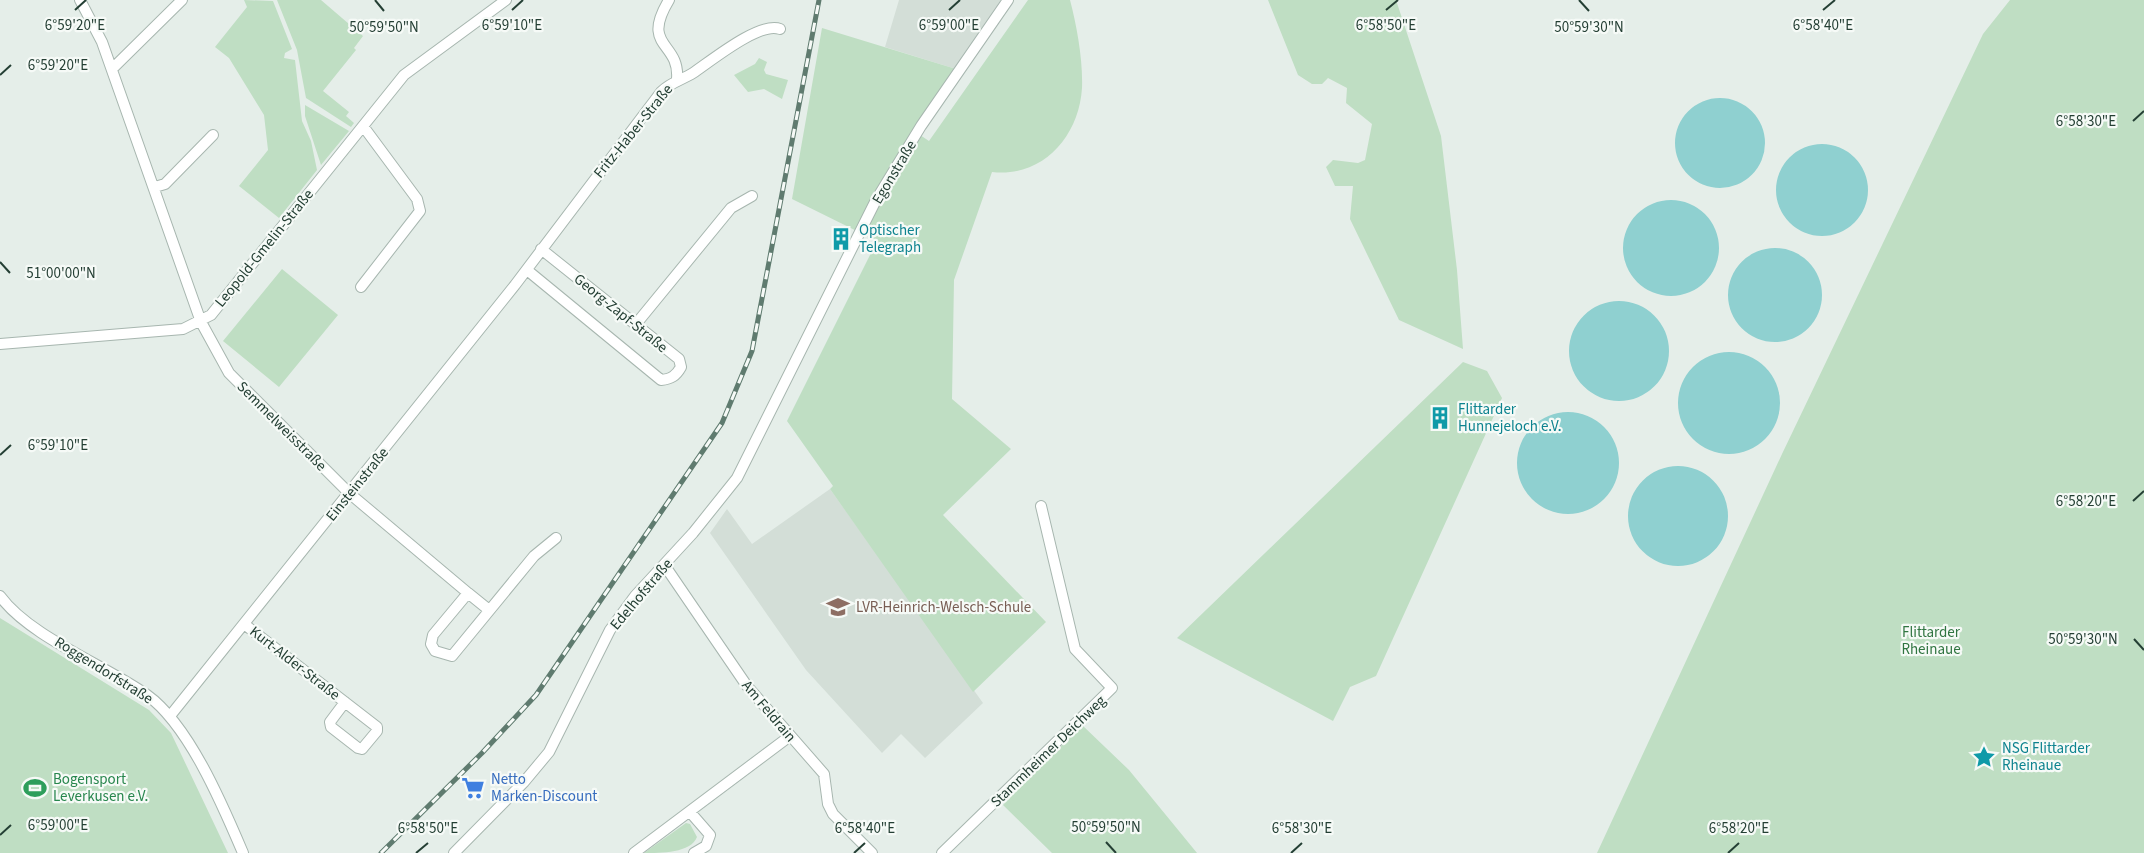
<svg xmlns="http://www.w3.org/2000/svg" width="2144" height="853" viewBox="0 0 2144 853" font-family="'Source Sans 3',sans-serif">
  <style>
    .built { fill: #d3ded7 }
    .green { fill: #bfdec3 }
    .water { fill: #8fd0d0 }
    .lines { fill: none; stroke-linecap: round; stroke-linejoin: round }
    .minor-casing { stroke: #a7b6af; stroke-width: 12 }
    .minor { stroke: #fff; stroke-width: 10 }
    .rail-casing { stroke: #5f7b6f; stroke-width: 5 }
    .rail { stroke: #f6faf7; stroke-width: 3; stroke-dasharray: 9; stroke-linecap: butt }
    .ticks { fill: none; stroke: #243f34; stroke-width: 2 }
    .labels { text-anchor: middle; stroke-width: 4.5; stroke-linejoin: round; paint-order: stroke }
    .street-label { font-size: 15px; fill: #243f34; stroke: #f6faf7 }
    .culture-label { font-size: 15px; fill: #0d838f; stroke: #f6faf7; text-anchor: start }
    .education-label { font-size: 15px; fill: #785e54; stroke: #f6faf7; text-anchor: start }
    .park-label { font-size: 15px; fill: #307541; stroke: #f6faf7 }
    .leisure-label { font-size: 15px; fill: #27864d; stroke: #f6faf7; text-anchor: start }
    .shop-label { font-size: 15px; fill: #366cbe; stroke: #f6faf7; text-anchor: start }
    .ticks-label { font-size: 15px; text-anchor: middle; fill: #243f34; stroke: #f6faf7; stroke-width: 4.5; stroke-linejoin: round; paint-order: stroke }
  </style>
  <rect width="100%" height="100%" fill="#e5eee9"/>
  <path class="built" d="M899 0H1001L956 69 885 47Z
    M830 489 983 703 925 758 901 734 882 753 806 670 710 533 727 509 752 544Z"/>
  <path class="green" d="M244 0 273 1 292 49 285 53 284 58 295 60 302 121 311 141 317 170 279 218 239 186 268 150 264 115 229 58 215 47 247 7Z
    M277 0H321L363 36 354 48 356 50 323 91 349 112 346 116 354 123 351 127 306 98 297 50Z
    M1028 0H1070C1077 27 1083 60 1082 88 1079 137 1042 178 992 172L954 280 952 399 1011 449 943 515 1046 622 973 692 830 489 833 486 787 421 877 241 792 199 822 28 956 69 914 131 929 141Z
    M1268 0H1396L1441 136 1457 270 1463 349 1399 320 1350 219 1353 186H1335L1326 167 1333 160 1358 163 1365 160 1372 124 1346 103 1347 88 1328 78 1322 84H1312L1298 75Z
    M2010 0H2144V853H1597L1782 454 1983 34Z
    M759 58 767 62 764 70 766 74 788 80 782 99 764 89 748 92 734 75 755 64Z
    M305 105 349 131 321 165 305 116Z
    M282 269 338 315 279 387 223 341Z
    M1463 362 1487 371 1502 398 1376 676 1350 687 1333 721 1177 638Z
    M0 618 149 710 171 733 228 853H0Z
    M1082 725 1129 770 1197 853H1052L1003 805Z
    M686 823 690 824 697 837C691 853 661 853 644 853Z"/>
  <path class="water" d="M1675 143a45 45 0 1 1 90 0a45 45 0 1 1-90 0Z
    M1776 190a46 46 0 1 1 92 0a46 46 0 1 1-92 0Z
    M1623 248a48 48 0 1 1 96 0a48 48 0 1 1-96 0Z
    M1728 295a47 47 0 1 1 94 0a47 47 0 1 1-94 0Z
    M1569 351a50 50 0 1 1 100 0a50 50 0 1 1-100 0Z
    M1678 403a51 51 0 1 1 102 0a51 51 0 1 1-102 0Z
    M1517 463a51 51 0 1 1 102 0a51 51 0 1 1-102 0Z
    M1628 516a50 50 0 1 1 100 0a50 50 0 1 1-100 0Z"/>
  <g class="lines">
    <g class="minor-casing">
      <path id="minor" d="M80 0 102 42 201 322 229 373 349 493 468 593
        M669 0C640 48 680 41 677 79
        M112 69 182 0
        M155 187 165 184 213 135
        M527 270 661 380C671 379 676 376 681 367L679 359 541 249
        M361 287 420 211 417 199 363 126
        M636 324 731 208 752 196
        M0 344 183 329 211 315 404 75 506 0
        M665 566 747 686 824 774 828 804 833 814 872 853
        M0 596C30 637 105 665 147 695 189 725 223 806 243 853
        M489 610 468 593 433 635 431 644 435 651 452 656 534 556 556 538
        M244 624 377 727V731L362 749 358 748 331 727 330 722 345 702
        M170 716 515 285 661 92C671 82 682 80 693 73 711 61 760 21 780 29
        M690 812 710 835 706 846 694 853
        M454 853 524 782 549 752 610 630 635 596 693 533 737 478 876 200 921 126 1008 0
        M634 853 790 736
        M942 853 1112 688 1075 649 1041 506"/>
    </g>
    <use href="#minor" class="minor"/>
    <g class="rail-casing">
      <path id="rail" d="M381 853 482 753 536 695 722 423 752 351 819 0"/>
    </g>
    <use href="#rail" class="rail"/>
  </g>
  <path class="ticks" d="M375 0 384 11M1579 0 1589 11M75 10 86 0M512 10 523 0M949 10 960 0M1386 10 1398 0M1823 10 1835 0M0 75 11 65M2133 121 2144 111M0 262 10 273M0 455 11 445M2133 501 2144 491M2134 639 2144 650M0 835 11 825M1106 842 1116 853M416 853 428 843M854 853 865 843M1291 853 1302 843M1728 853 1739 843"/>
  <defs>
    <g id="building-bare" transform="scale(1.8)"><path d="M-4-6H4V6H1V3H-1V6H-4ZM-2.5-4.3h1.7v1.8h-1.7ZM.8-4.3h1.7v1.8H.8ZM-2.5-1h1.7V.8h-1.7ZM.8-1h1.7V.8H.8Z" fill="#0f9aa8" stroke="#f6faf7" stroke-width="2.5" paint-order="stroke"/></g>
    <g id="school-bare" transform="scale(1.8)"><path d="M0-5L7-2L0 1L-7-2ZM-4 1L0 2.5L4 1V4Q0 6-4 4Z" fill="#8d6e63" stroke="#f6faf7" stroke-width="2.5" paint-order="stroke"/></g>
    <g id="sight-bare" transform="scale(1.8)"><path d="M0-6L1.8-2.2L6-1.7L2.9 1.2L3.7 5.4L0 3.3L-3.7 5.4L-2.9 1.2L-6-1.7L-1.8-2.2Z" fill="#0f9aa8" stroke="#f6faf7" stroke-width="2.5" paint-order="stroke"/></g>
    <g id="stadium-bare" transform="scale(1.8)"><path d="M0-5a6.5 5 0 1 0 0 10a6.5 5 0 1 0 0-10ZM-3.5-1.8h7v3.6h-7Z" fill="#2e9e5b" stroke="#f6faf7" stroke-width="2.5" paint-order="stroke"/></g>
    <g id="supermarket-bare" transform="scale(1.8)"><path d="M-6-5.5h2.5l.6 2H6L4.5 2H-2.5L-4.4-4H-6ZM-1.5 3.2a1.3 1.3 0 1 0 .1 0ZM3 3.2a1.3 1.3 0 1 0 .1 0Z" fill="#3f7fe0" stroke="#f6faf7" stroke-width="2.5" paint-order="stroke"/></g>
  </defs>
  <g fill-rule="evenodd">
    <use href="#building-bare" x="841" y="239"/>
    <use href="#building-bare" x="1440" y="418"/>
    <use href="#school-bare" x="838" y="607"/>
    <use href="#sight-bare" x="1984" y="757"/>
    <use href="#stadium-bare" x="35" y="788"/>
    <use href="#supermarket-bare" x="473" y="788"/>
  </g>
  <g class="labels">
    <g class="street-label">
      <text transform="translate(633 131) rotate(-51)" y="5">Fritz-Haber-Straße</text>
      <text transform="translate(894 172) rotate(-59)" y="5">Egonstraße</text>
      <text transform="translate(264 248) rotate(-51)" y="5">Leopold-Gmelin-Straße</text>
      <text transform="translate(621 313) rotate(39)" y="5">Georg-Zapf-Straße</text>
      <text transform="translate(282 426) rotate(45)" y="5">Semmelweisstraße</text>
      <text transform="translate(357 484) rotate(-51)" y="5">Einsteinstraße</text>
      <text transform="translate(641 594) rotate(-50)" y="5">Edelhofstraße</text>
      <text transform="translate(295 663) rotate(38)" y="5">Kurt-Alder-Straße</text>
      <text transform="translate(104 670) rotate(32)" y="5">Roggendorfstraße</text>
      <text transform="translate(769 711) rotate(50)" y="5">Am Feldrain</text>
      <text transform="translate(1048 751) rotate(-44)" y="5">Stammheimer Deichweg</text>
    </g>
    <g class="culture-label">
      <text x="859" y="235">Optischer<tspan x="859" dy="17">Telegraph</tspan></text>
      <text x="1458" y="414">Flittarder<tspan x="1458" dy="17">Hunnejeloch e.V.</tspan></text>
      <text x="2002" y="753">NSG Flittarder<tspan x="2002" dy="17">Rheinaue</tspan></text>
    </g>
    <g class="education-label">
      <text x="856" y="612">LVR-Heinrich-Welsch-Schule</text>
    </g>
    <g class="park-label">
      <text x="1931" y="637">Flittarder<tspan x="1931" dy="17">Rheinaue</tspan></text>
    </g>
    <g class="leisure-label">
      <text x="53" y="784">Bogensport<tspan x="53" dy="17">Leverkusen e.V.</tspan></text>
    </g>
    <g class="shop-label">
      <text x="491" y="784">Netto<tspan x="491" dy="17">Marken-Discount</tspan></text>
    </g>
  </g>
  <g class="ticks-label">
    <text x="75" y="30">6°59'20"E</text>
    <text x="512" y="30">6°59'10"E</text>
    <text x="949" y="30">6°59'00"E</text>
    <text x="1386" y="30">6°58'50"E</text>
    <text x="1823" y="30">6°58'40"E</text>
    <text x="384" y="32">50°59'50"N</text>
    <text x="1589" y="32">50°59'30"N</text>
    <text x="58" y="70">6°59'20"E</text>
    <text x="2086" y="126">6°58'30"E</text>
    <text x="61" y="278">51°00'00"N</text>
    <text x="58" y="450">6°59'10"E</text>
    <text x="2086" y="506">6°58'20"E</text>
    <text x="2083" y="644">50°59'30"N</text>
    <text x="58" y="830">6°59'00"E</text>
    <text x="1106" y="832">50°59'50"N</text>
    <text x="428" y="833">6°58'50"E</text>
    <text x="865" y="833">6°58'40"E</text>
    <text x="1302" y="833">6°58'30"E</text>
    <text x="1739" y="833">6°58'20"E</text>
  </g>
</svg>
